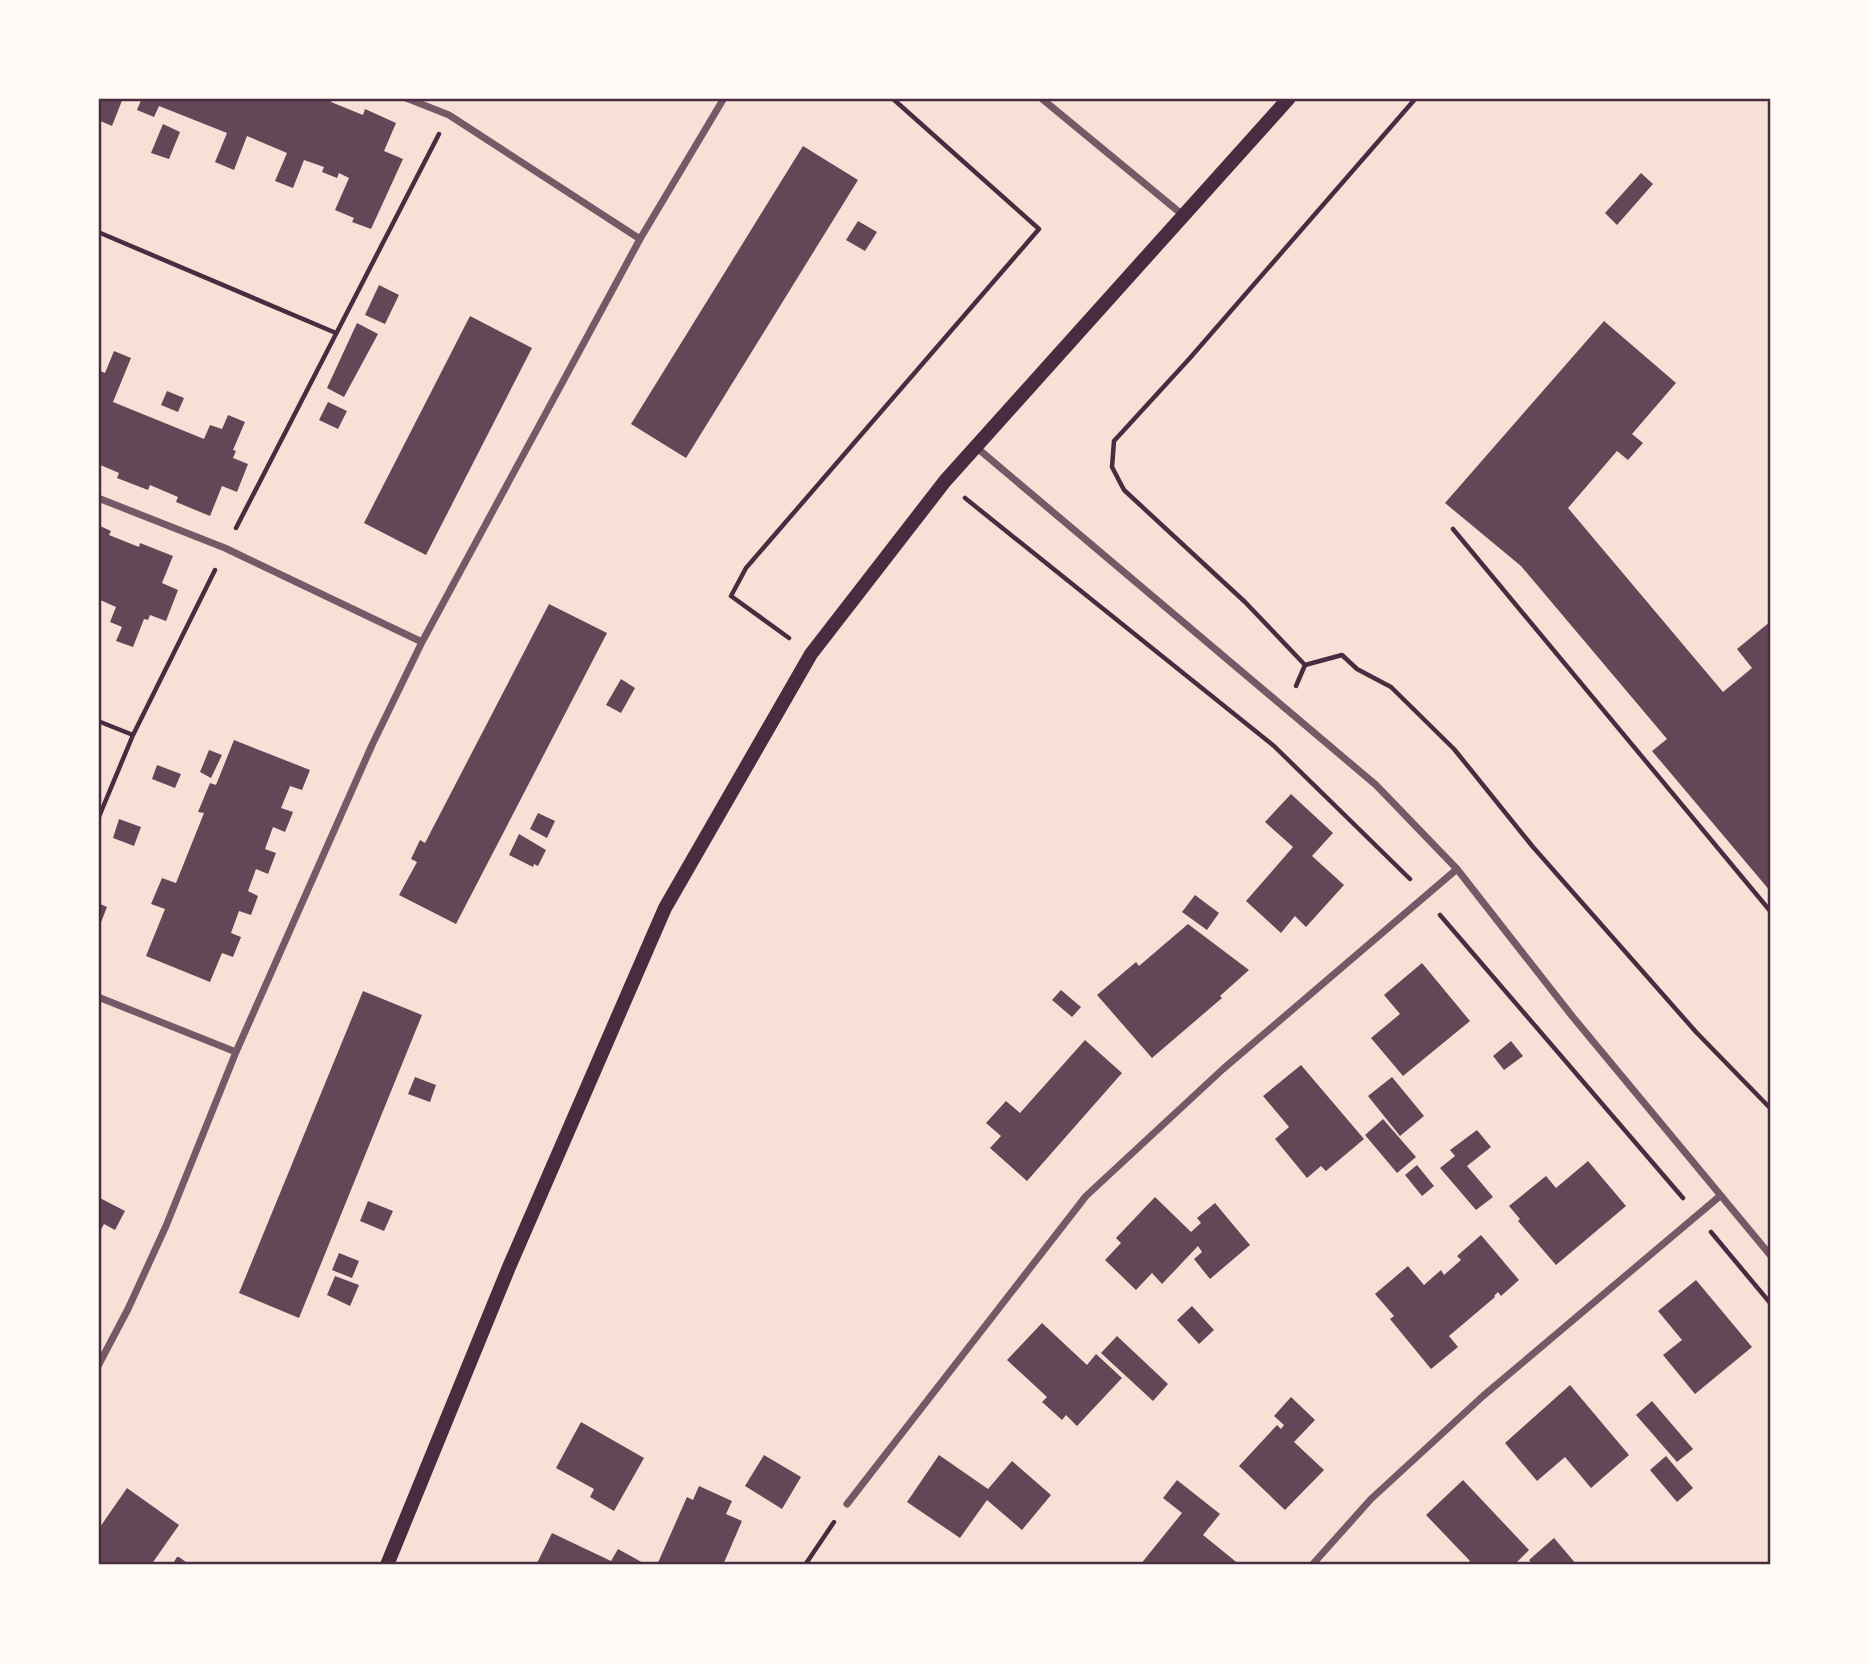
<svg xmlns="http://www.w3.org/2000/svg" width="1869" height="1663" viewBox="0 0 1869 1663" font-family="Barlow,sans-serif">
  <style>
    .building { fill: #644757 }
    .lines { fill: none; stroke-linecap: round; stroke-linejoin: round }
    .path { stroke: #4a2c40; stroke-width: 4.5 }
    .minor { stroke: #755966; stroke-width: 7 }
    .secondary { stroke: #4a2c40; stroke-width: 14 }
    .neatline { fill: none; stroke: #4a2c40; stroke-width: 2.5 }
  </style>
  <rect width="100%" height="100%" fill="#f7e1d7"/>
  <path class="building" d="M98 98H123L112 126 98 120Z
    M142 98H333L331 102 363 115 365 109 396 123 384 151 403 159 371 229 352 222 354 218 335 210 349 178 339 173 337 178 322 172 324 167 304 160 293 188 275 181 287 153 247 136 234 170 215 162 227 133 159 106 154 117 137 110Z
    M163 124 180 132 169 159 151 153Z
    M803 146 858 180 686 458 631 424Z
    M1641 173 1653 184 1617 225 1605 213Z
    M858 221 877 232 865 251 846 240Z
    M379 285 399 295 385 324 365 315Z
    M470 316 532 348 426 555 364 523Z
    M1604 321 1676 383 1632 434 1643 443 1628 460 1617 451 1568 508 1723 692 1752 668 1737 649 1771 621V892L1652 751 1667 739 1521 566 1445 503Z
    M357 323 378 334 344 397 327 388Z
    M114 351 131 358 113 402 204 439 210 425 222 429 228 415 245 422 233 450 236 451 233 458 248 464 237 492 222 486 210 516 176 502 178 497 150 485 148 490 117 478 119 473 98 464V370L105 373Z
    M167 391 184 398 178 412 161 405Z
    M328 402 347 411 338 429 319 420Z
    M98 525 111 531 109 535 139 547 140 543 173 556 162 583 178 590 166 621 150 615 148 620 144 619 133 647 116 641 122 627 110 622 116 607 98 599Z
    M549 604 607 633 456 924 399 895 417 862 411 859 420 840 425 843Z
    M621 679 635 688 621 713 606 705Z
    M234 740 310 770 302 790 290 786 281 808 293 812 285 832 273 827 265 849 276 853 268 874 256 869 248 891 258 896 251 915 239 911 231 933 241 937 233 957 222 953 210 982 146 956 165 909 151 904 162 878 176 883 204 813 198 812 210 783 216 785Z
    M209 750 222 755 211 778 200 772Z
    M157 765 181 774 175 788 152 779Z
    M1291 794 1333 833 1312 856 1344 885 1306 927 1295 916 1281 933 1246 901 1293 847 1265 822Z
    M538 813 555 821 547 838 530 829Z
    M119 819 141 827 134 846 113 838Z
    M519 834 546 850 538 866 534 864 533 867 509 855Z
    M1195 895 1219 913 1207 930 1182 912Z
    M98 903 107 907 98 930Z
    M1188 924 1249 970 1220 996 1222 998 1152 1058 1097 995 1136 962 1139 966Z
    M1422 963 1470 1021 1403 1076 1371 1038 1400 1014 1384 995Z
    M1061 990 1081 1007 1072 1017 1052 1000Z
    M363 991 422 1015 299 1318 239 1293Z
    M1085 1040 1122 1073 1027 1181 990 1148 1001 1136 986 1123 1006 1101 1020 1113Z
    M1511 1041 1523 1056 1504 1070 1493 1056Z
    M1301 1065 1364 1139 1326 1171 1321 1166 1307 1178 1275 1139 1289 1127 1263 1096Z
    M415 1077 436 1085 430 1102 408 1094Z
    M1392 1077 1424 1116 1400 1136 1368 1096Z
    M1383 1119 1416 1157 1397 1173 1365 1135Z
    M1477 1130 1491 1147 1467 1166 1493 1197 1476 1210 1440 1168 1455 1156 1450 1150Z
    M1588 1161 1626 1206 1556 1265 1518 1221 1520 1219 1509 1206 1546 1176 1556 1188Z
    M1417 1165 1434 1186 1422 1196 1405 1175Z
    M98 1197 125 1211 115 1230 104 1224 98 1235Z
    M1155 1197 1191 1232 1201 1223 1197 1218 1215 1203 1250 1245 1210 1279 1194 1259 1202 1252 1198 1246 1162 1284 1152 1273 1136 1290 1105 1260 1121 1243 1116 1238Z
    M368 1201 393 1211 384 1231 360 1221Z
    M1481 1235 1519 1280 1501 1296 1498 1292 1494 1296 1495 1297 1449 1336 1458 1347 1431 1369 1390 1319 1394 1316 1375 1294 1408 1266 1424 1285 1441 1270 1444 1275 1461 1260 1457 1256Z
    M339 1253 359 1261 352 1278 332 1270Z
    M335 1276 359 1285 350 1306 327 1295Z
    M1696 1280 1752 1347 1695 1394 1663 1355 1682 1340 1658 1311Z
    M1192 1306 1214 1330 1199 1344 1177 1320Z
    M1042 1323 1087 1365 1096 1354 1122 1378 1077 1426 1066 1415 1062 1420 1042 1402 1047 1397 1007 1360Z
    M1117 1336 1168 1384 1153 1401 1101 1353Z
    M1570 1385 1629 1455 1591 1488 1565 1457 1537 1481 1505 1443Z
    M1291 1397 1315 1420 1294 1442 1324 1470 1285 1510 1239 1466 1277 1425 1281 1429 1284 1425 1274 1416Z
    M1652 1401 1693 1449 1677 1462 1636 1415Z
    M581 1422 644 1458 614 1511 590 1497 594 1489 556 1468Z
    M764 1455 801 1477 782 1509 745 1486Z
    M939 1455 988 1489 1012 1461 1051 1495 1022 1530 987 1500 960 1538 907 1502Z
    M1666 1456 1693 1488 1677 1502 1650 1470Z
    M1177 1480 1220 1514 1203 1535 1240 1565H1140L1182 1513 1163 1498Z
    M1463 1480 1529 1550 1514 1565H1465L1470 1561 1426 1515Z
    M699 1486 732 1501 726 1514 742 1521 723 1565H657L687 1497 693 1500Z
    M127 1488 179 1525 151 1565H98V1530Z
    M552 1533 611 1561 618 1549 647 1565H536Z
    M1554 1538 1577 1565H1533L1529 1560Z
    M177 1557H179L190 1565H172Z"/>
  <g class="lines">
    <path class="path" d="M98 232 336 333
      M965 498 1274 746 1410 879
      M236 528 439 134
      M1453 529 1771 912
      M789 638 731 596 746 568 1039 229 892 98
      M1305 665 1342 655 1357 669 1391 687 1454 749 1533 847 1696 1032 1771 1109
      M1296 686 1305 665 1245 602 1124 490 1112 467 1114 441 1190 358 1416 98
      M98 721 133 735
      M98 819 133 735 215 570
      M1440 915 1683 1198
      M1711 1232 1771 1304
      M805 1565 834 1522"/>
    <path class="minor" d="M406 98 449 115 640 239
      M1041 98 1184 216
      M976 447 1376 785 1457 869 1572 1016 1771 1256
      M98 498 225 548 422 642
      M98 997 236 1052
      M98 1366 128 1309 166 1226 236 1052 372 745 422 642 640 239 724 98
      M847 1504 1086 1196 1223 1069 1457 869
      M1312 1565 1371 1499 1483 1396 1720 1196"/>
    <path class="secondary" d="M387 1565 509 1267 665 908 811 654 945 481 1289 98"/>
  </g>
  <rect width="1869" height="1663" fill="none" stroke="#fffaf5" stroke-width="200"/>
  <rect x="100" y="100" width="1669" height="1463" class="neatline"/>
</svg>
